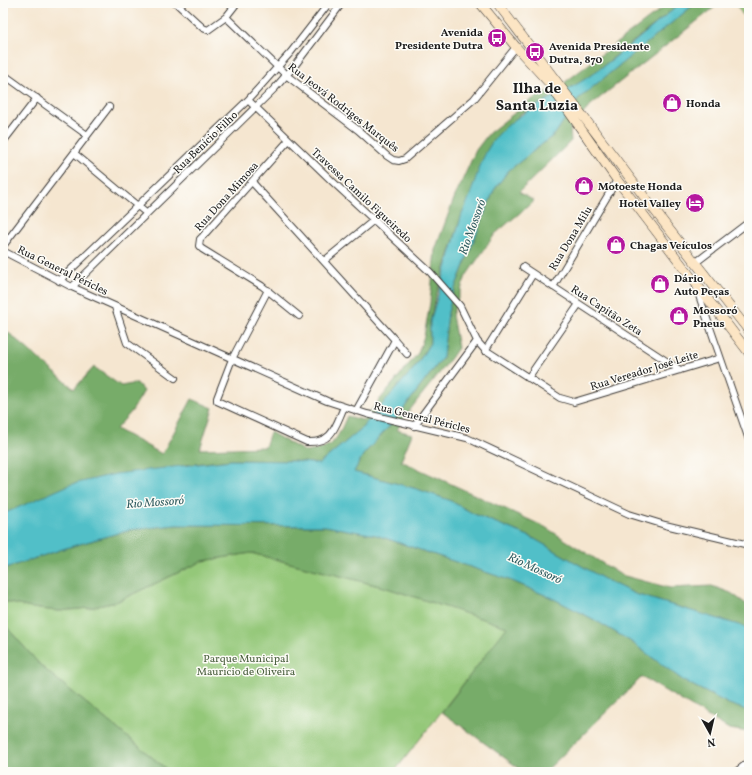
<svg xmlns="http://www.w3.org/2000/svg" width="752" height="775" viewBox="0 0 752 775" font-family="Vollkorn,serif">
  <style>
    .green { fill: #94c879; stroke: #58724a }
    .forest { fill: #77ac69; stroke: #4a6442 }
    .water { fill: #51bfc8; stroke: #366e72 }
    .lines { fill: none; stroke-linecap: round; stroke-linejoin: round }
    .minor-casing { stroke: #3d3a37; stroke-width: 8 }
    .secondary-casing { stroke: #3d3a37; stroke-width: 10 }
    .minor { stroke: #fff; stroke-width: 6 }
    .secondary { stroke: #fce5c4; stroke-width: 9 }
    .labels { text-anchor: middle; stroke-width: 3; stroke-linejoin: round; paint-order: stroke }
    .poi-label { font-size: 11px; font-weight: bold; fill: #1c1c1c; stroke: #fdfcf7; text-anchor: start }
    .street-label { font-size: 11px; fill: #1c1c1c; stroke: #fdfcf7 }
    .park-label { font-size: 11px; fill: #4c6141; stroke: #fdfcf7 }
    .water-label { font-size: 12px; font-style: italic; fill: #315d61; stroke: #fdfcf7 }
    .district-label { font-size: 15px; font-weight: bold; fill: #1c1c1c; stroke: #fdfcf7 }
  </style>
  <rect width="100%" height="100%" fill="#fdfcf7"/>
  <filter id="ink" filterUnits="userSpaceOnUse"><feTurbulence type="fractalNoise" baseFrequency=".025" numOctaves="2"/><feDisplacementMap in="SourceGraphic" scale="8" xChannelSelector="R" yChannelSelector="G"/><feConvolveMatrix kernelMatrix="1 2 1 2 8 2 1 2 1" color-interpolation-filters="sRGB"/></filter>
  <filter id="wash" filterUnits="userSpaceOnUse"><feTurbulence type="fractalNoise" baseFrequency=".012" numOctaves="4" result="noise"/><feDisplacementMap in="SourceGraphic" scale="16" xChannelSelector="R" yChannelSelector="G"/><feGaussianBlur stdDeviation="0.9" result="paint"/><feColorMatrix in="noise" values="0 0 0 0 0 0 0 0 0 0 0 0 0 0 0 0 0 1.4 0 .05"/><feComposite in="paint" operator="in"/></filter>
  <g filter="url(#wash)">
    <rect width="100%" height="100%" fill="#f5e6d0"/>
    <path class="green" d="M735 3H749L748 23Z
      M251 553 387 588 508 627 394 772H170L42 667 3 623V601L31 608 59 611 89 608 116 602 203 561Z"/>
    <path class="forest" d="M669 3H681L592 75 569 89 520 114 482 160 469 201 462 214 436 296 430 322V343L416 366 361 429 319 464 294 461 231 460 185 465 3 514V328L74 389 94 367 121 386 137 383 144 391 132 411 116 429 162 454 192 399 213 408 200 449 265 447 270 432 306 452C335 447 336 441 347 416L363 420 418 353 424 336 430 303 435 250 455 196 476 150 489 133 531 100 564 83Z
      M696 3H720L592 104 570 128 571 141 519 192 534 201 495 234 466 276 452 315 458 348C439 377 414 400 397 430L412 434 401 461 545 527 621 575 670 588 712 586 731 593 749 606V628L635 594 606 580 531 537 474 514 449 500 417 489 354 472 363 455 394 421 443 357 448 312 453 293 494 190 508 171 555 134 578 99Z
      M176 525 325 526 376 535 512 581 552 598 593 619 630 641 684 681 729 704 749 711V732L729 729 642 677 545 772H524L442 712 507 627 387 588 251 553 203 561 116 602 89 608 59 611 31 608 3 601V569L66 548 129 530Z
      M3 623 42 667 170 772H3Z"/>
    <path class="water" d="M681 3H696L578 99 555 134 508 171 494 190 453 293 448 312 443 357 394 421 363 455 354 472 417 489 449 500 474 514 531 537 606 580 635 594 749 628V711L729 704 684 681 630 641 593 619 552 598 512 581 376 535 325 526 176 525 129 530 66 548 3 569V514L69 485 115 474 231 460 294 461 319 464 361 429 416 366 430 343V322L462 214C474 191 477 164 492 142 518 108 557 99 591 75 622 53 652 27 681 3Z"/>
  </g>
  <g filter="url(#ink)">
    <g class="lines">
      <g class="minor-casing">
        <path id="minor" d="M176 3 203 28 208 30 226 17 237 3
          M226 17 286 75 358 130 387 156 393 160 399 161 405 159 474 99 516 47
          M3 74 87 135
          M248 100 333 182 430 272 460 306 477 341 484 349 560 398 574 402 720 358
          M289 140 203 236 200 239 199 246 202 249 262 286 299 316
          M3 142 37 98
          M74 153 146 213
          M252 182 395 340 356 411
          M3 246 109 107
          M3 251 72 287 327 401 367 414 467 438 629 514 665 525 749 545
          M324 261 374 220
          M695 263 749 222
          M523 267 680 370
          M59 281 248 100 291 52 329 3
          M72 287 275 88 296 64 342 3
          M553 287 617 180
          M696 287 749 440
          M268 290 232 359 217 398V401L307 442C333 443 335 427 344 407
          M115 307 127 343 175 378
          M395 340 407 354
          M485 351 533 274
          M528 378 579 304
          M414 426 477 341
          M736 772 749 762"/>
      </g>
      <g class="secondary-casing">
        <path id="secondary" d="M480 3 516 47 548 82 617 180 749 353
          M497 3 665 224 749 331"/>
      </g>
      <use href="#minor" class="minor"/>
      <use href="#secondary" class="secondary"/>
    </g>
  </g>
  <defs>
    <g id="bus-disc" transform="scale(1)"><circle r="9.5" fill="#b5179e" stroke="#fdfcf7"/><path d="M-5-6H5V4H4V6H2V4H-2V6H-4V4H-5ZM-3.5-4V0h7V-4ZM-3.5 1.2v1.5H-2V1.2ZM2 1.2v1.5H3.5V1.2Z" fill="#fff"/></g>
    <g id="shop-disc" transform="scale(1)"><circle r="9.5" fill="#b5179e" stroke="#fdfcf7"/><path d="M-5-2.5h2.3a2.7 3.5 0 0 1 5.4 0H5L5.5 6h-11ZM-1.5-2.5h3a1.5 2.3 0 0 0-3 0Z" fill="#fff"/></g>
    <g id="hotel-disc" transform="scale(1)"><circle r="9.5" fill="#b5179e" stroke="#fdfcf7"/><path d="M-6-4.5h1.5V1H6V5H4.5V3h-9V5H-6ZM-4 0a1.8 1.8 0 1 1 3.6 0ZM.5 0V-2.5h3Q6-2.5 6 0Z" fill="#fff"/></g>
  </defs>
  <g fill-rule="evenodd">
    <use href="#bus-disc" x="497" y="38"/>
    <use href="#bus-disc" x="535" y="52"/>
    <use href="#shop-disc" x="672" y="103"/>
    <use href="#shop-disc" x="584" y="186"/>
    <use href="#hotel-disc" x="695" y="203"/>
    <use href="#shop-disc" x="616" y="245"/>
    <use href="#shop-disc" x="660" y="284"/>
    <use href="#shop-disc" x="679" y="316"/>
  </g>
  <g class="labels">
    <g class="poi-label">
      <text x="483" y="36" text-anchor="end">Avenida<tspan x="483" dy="13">Presidente Dutra</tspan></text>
      <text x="549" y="50">Avenida Presidente<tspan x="549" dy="13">Dutra, 870</tspan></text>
      <text x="686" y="107">Honda</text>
      <text x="598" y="190">Motoeste Honda</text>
      <text x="681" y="207" text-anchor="end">Hotel Valley</text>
      <text x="630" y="249">Chagas Veículos</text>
      <text x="674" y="282">Dário<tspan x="674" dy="13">Auto Peças</tspan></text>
      <text x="693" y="314">Mossoró<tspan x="693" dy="13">Pneus</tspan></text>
    </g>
    <g class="street-label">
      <text transform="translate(344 107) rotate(38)" y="4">Rua Jeová Rodriges Marquês</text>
      <text transform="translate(205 142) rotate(-44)" y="4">Rua Benício Filho</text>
      <text transform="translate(362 195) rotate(43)" y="4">Travessa Camilo Figueiredo</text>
      <text transform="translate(226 196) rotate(-48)" y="4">Rua Dona Mimosa</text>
      <text transform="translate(570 238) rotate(-59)" y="4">Rua Dona Milu</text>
      <text transform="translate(63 270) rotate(26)" y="4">Rua General Péricles</text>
      <text transform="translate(607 310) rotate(33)" y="4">Rua Capitão Zeta</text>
      <text transform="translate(644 370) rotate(-17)" y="4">Rua Vereador José Leite</text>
      <text transform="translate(422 417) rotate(14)" y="4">Rua General Péricles</text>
    </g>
    <g class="park-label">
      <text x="246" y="662">Parque Municipal<tspan x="246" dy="13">Maurício de Oliveira</tspan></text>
    </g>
    <g class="water-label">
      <text transform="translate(472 227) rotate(-70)" y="4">Rio Mossoró</text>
      <text transform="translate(155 502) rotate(-4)" y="4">Rio Mossoró</text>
      <text transform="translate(535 568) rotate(25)" y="4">Rio Mossoró</text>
    </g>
    <g class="district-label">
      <text x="537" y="93">Ilha de<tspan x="537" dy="17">Santa Luzia</tspan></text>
    </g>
  </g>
  <rect width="752" height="775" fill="none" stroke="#fdfcf7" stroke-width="16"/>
  <g transform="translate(710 733) rotate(172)" stroke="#fdfcf7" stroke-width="3" paint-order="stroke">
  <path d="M0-3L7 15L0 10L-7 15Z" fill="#1c1c1c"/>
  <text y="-6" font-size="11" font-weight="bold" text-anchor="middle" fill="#1c1c1c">N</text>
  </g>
</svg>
